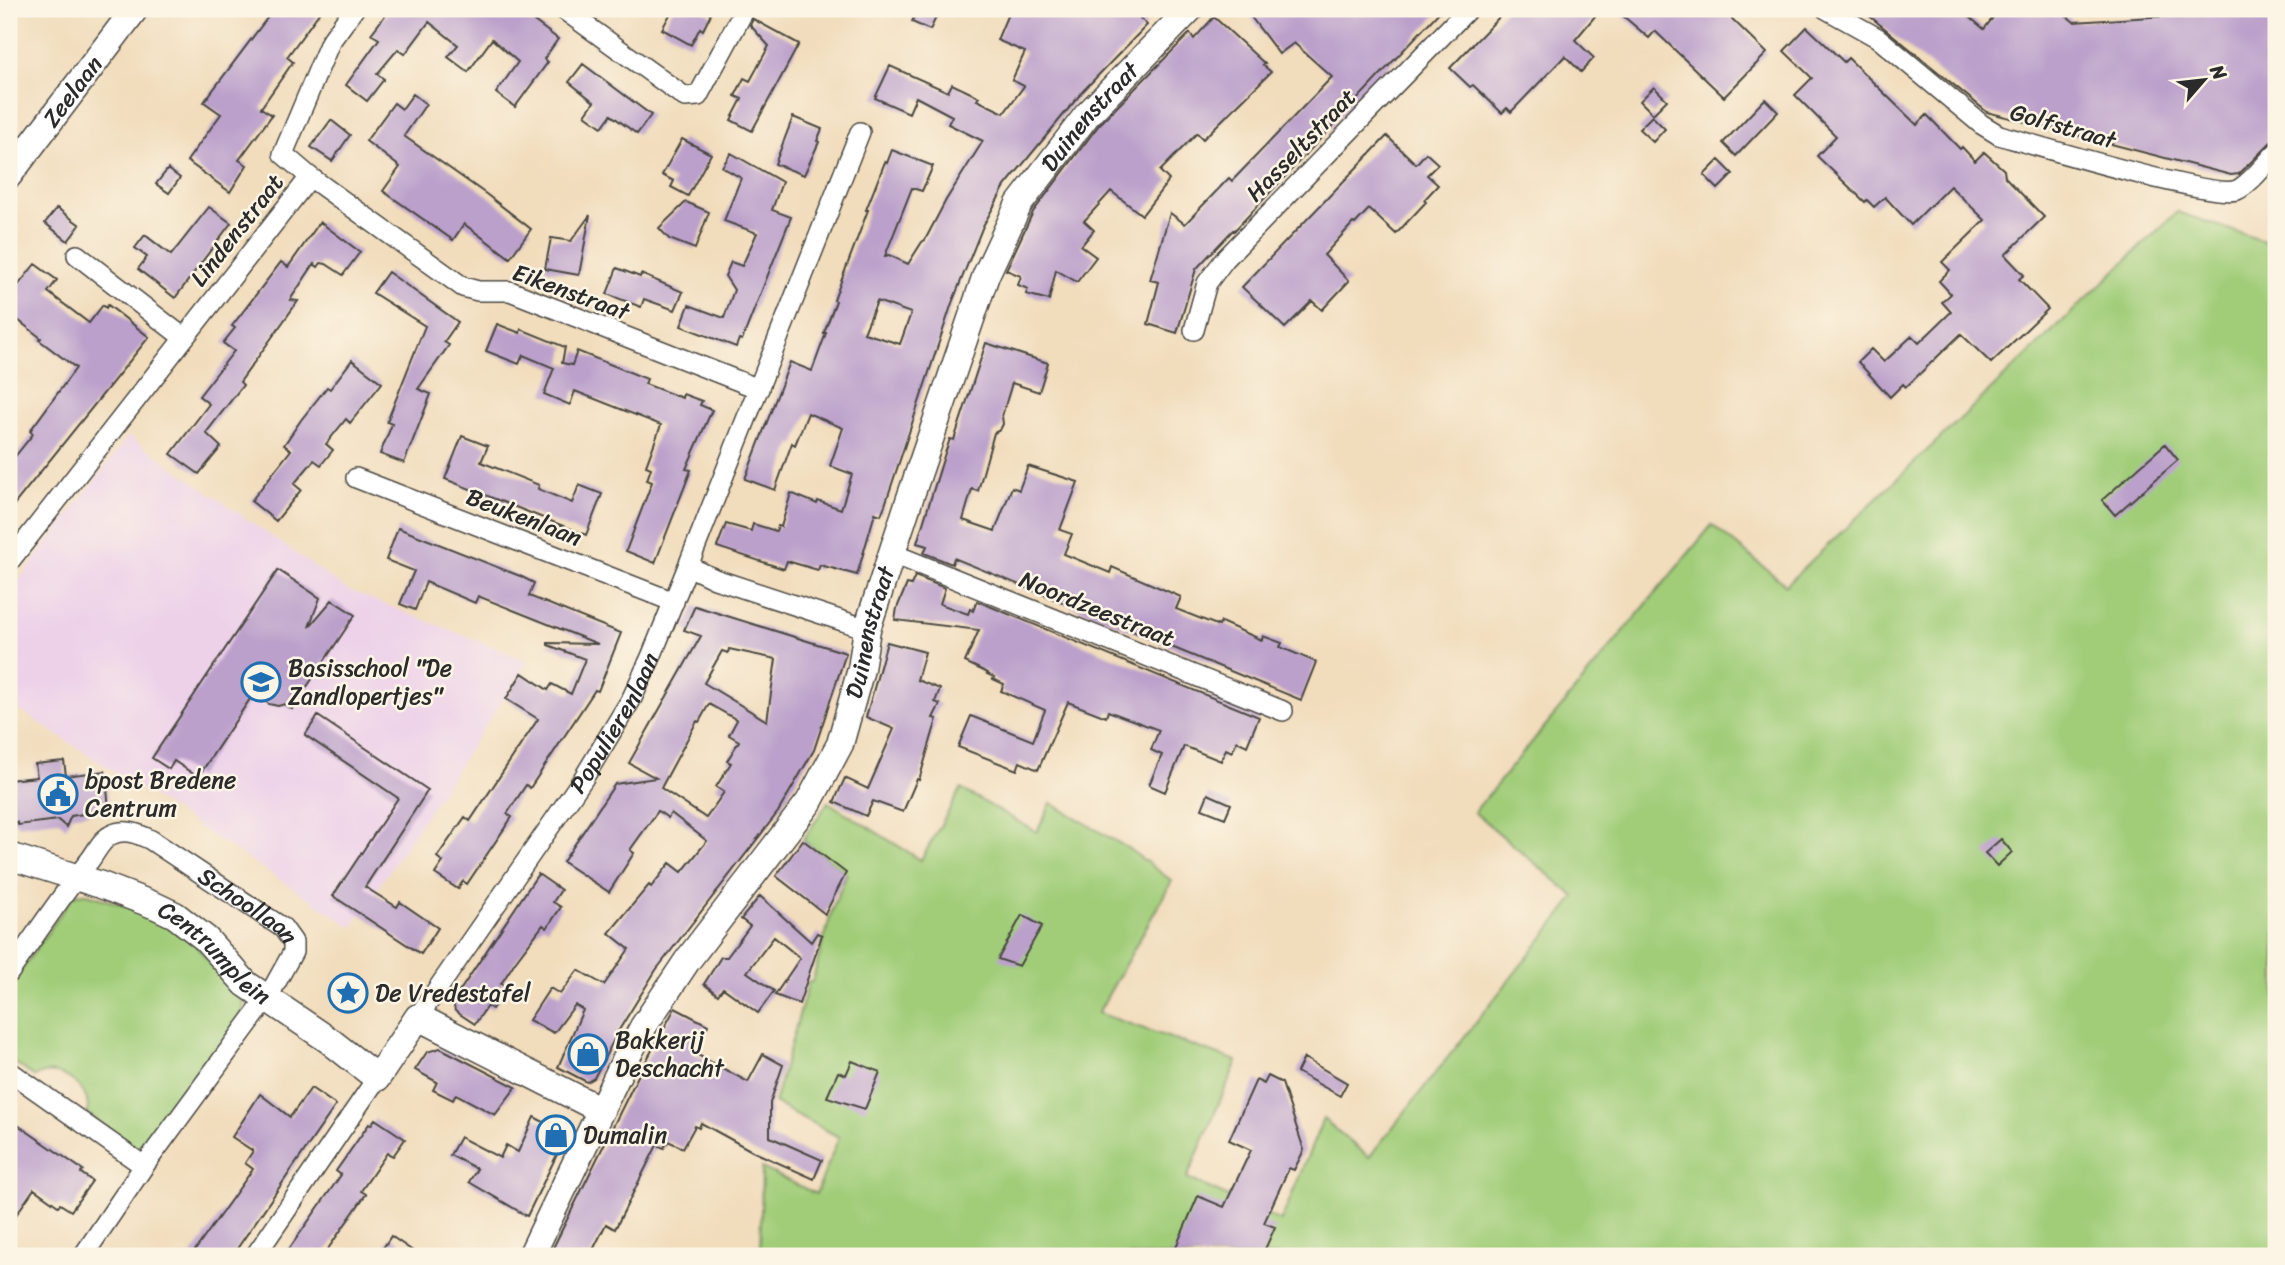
<svg xmlns="http://www.w3.org/2000/svg" width="2285" height="1265" viewBox="0 0 2285 1265" font-family="Sriracha,sans-serif">
  <style>
    .built { fill: #edd1e9 }
    .green { fill: #a1cd79; stroke: #667c52; stroke-width: 2 }
    .building { fill: #bba0cb; fill-rule: evenodd }
    .lines { fill: none; stroke-linecap: round; stroke-linejoin: round }
    .street-casing { stroke: #494641; stroke-width: 22 }
    .secondary-casing { stroke: #494641; stroke-width: 29 }
    .street { stroke: #fff; stroke-width: 19 }
    .secondary { stroke: #fff; stroke-width: 26 }
    .labels { text-anchor: middle; stroke-width: 5; stroke-linejoin: round; paint-order: stroke }
    .street-label { font-size: 24px; fill: #2b2b2b; stroke: #fcf5e5 }
    .poi-label { font-size: 24px; fill: #2b2b2b; stroke: #fcf5e5; text-anchor: start }
  </style>
  <rect width="100%" height="100%" fill="#fcf5e5"/>
  <filter id="ink" filterUnits="userSpaceOnUse"><feTurbulence type="fractalNoise" baseFrequency=".0143" numOctaves="2"/><feDisplacementMap in="SourceGraphic" scale="14" xChannelSelector="R" yChannelSelector="G"/><feConvolveMatrix kernelMatrix="1 2 1 2 8 2 1 2 1" color-interpolation-filters="sRGB"/></filter>
  <filter id="wash" filterUnits="userSpaceOnUse"><feTurbulence type="fractalNoise" baseFrequency=".00686" numOctaves="4" result="noise"/><feDisplacementMap in="SourceGraphic" scale="28" xChannelSelector="R" yChannelSelector="G"/><feGaussianBlur stdDeviation="1.57" result="paint"/><feColorMatrix in="noise" values="0 0 0 0 0 0 0 0 0 0 0 0 0 0 0 0 0 1.4 0 .05"/><feComposite in="paint" operator="in"/></filter>
  <g filter="url(#wash)">
    <rect width="100%" height="100%" fill="#f1dcbb"/>
    <path class="built" d="M129 436 346 589 528 661 352 927 9 703V593Z"/>
    <path class="green" d="M2177 212 2276 245V1256H760L762 1168 816 1194 839 1137 774 1103 809 981 812 982 833 907 847 874 803 840 828 802 921 860 961 789 1037 832 1051 803 1129 849 1172 881 1098 1013 1237 1061 1187 1178 1281 1221 1323 1119 1369 1157 1575 897 1474 812 1712 525 1786 585Z
      M81 894H88L154 915 194 943 244 1003 242 1018 150 1146 142 1148 135 1147 87 1113C94 1088 56 1062 35 1077L9 1059V988L73 896Z"/>
    <g id="blocks">
      <path class="building" d="M274 9H322L287 57 293 62 261 108 272 115 239 160 247 165 230 192 187 161 221 114 204 102Z
        M390 9H518L558 39 544 59 548 62 515 107 496 93 518 62 492 39 468 72 448 57 458 45 429 22 405 54 398 49 377 74 384 79 367 101 346 85 379 39 371 34Z
        M673 9H701L711 14 703 30 700 28 691 45 662 29Z
        M917 9H940L930 30 912 22Z
        M1010 9H1078L1090 14 1096 9H1131L1147 25 1083 91 1005 186 983 226 952 303 885 505 881 515 875 513 857 575 820 565 818 570 787 561 784 569 717 547 726 524 751 531 753 524 776 531 778 526 781 527 791 493 817 504 818 501 841 509 852 474 830 466 843 428 808 413 795 445 792 443 775 490 745 479 790 362 812 371 826 333H824L836 301 834 300 868 210H866L885 162 887 163 892 150 933 166 922 191 912 188 885 256 889 255 908 264 922 242 925 240 946 200 983 141 948 124 952 116 916 97 909 113 875 98 890 66 948 92 952 84 979 97 977 100 1004 113 1024 86 1012 80 1025 52 997 40ZM877 301 911 313 900 344 864 333Z
        M1245 9H1442L1234 231 1233 230 1196 269 1177 333 1148 324 1159 282 1150 280 1170 213 1185 224 1229 178 1232 181 1332 77 1294 43 1279 54Z
        M1507 9H1601L1575 40 1594 58 1581 72 1565 56 1511 112 1507 108 1502 113 1473 85 1470 87 1450 68Z
        M1615 9H1722L1767 53 1724 97 1655 31 1649 38Z
        M1861 9H1960L1984 29 2000 9H2058L2074 22 2276 9V137L2239 174 2231 175 1987 112Z
        M1214 17 1265 64 1263 65 1271 72 1203 139 1197 133 1160 171 1169 180 1142 215 1111 191 1084 221 1094 230 1081 246 1096 257 1077 282 1056 270 1049 300 1026 294 1028 289 1018 285 1021 276 1006 270 1033 212 1099 125 1190 33 1194 39Z
        M753 19 799 44 752 131 731 120 742 99 735 96 744 78 750 81 769 46 750 25Z
        M1807 27 1844 62 1848 58 1917 125 1927 115 1960 149 1962 147 1975 161 1984 152 2004 170 2005 177 2044 217 2005 255 2024 275 2019 279 2048 309 1991 363 1961 334 1906 387 1903 384 1890 397 1858 362 1871 349 1884 362 1912 336 1919 343 1951 312 1942 302 1951 294 1939 281 1950 270 1942 262 1985 220 1950 186 1911 225 1885 197 1874 207 1867 200 1865 202 1817 156 1836 136 1795 95 1812 78 1784 51Z
        M583 64 651 115 637 134 611 115 602 127 585 115 594 102 569 82Z
        M1654 87 1667 100 1653 114 1640 101Z
        M413 94 426 104 404 136 486 194 531 229 510 258 464 224 453 240 383 191 400 167 366 141 394 103 402 109Z
        M1765 99 1778 112 1736 156 1723 143Z
        M1652 116 1665 129 1653 142 1639 129Z
        M793 117 822 129 817 141 819 142 804 175 775 164Z
        M331 120 350 135 332 161 311 147Z
        M1387 136 1416 164 1426 153 1438 164 1427 175 1438 185 1424 200 1426 202 1396 234 1369 209 1355 224 1353 223 1324 255 1349 281 1322 310 1312 301 1285 328 1242 287Z
        M682 139 711 154 688 196 671 187 674 181 662 175Z
        M731 153 782 182 772 210 791 217 742 340 739 339 736 347 681 326 689 305 724 318 734 290 725 276 731 262 742 266 757 233 724 221 741 178 722 167Z
        M1719 160 1733 174 1718 189 1704 175Z
        M168 169 180 178 169 193 156 184Z
        M686 202 709 212 695 249 669 239 659 228Z
        M209 207 231 223 175 298 138 269 147 257 135 248 145 235 171 255Z
        M57 208 80 225 68 241 45 223Z
        M590 215 579 275 545 269 551 238 571 241Z
        M320 222 360 252 343 275 326 264 321 263 318 267 314 264 290 300 298 301 240 382 243 385 206 433 221 447 199 474 171 454 209 404 199 396 234 351 223 343 235 328 232 326 281 262 288 267Z
        M35 264 57 280 48 292 89 323 103 305 106 308 108 305 149 337 9 511V464L33 434 30 431 76 368 39 340 41 338 9 313V297Z
        M617 268 640 277 641 274 683 292 675 310 644 299 641 307 607 294Z
        M388 272 458 322 444 342 449 345 418 389 431 394 404 463 380 454 392 424 387 422 425 326 373 293Z
        M497 324 520 333 521 329 565 347 562 363 572 365 577 351 647 379 645 384 682 398 683 394 702 401 700 405 712 410 686 469 691 470 655 563 626 551 652 482 647 480 651 468 646 466 661 425 575 391 570 405 544 394 554 368 523 355 519 364 486 351Z
        M986 343 1048 363 1039 392 1012 383 1002 416 1003 424 1000 430 994 433 978 491 972 489 963 520 995 531 1012 487 1019 490 1028 466 1078 482 1060 530 1072 534 1064 554 1110 573 1112 567 1181 597 1176 609 1219 626 1221 622 1262 640 1263 636 1282 643 1280 647 1316 662 1301 700 954 558 952 564 924 553 927 546 917 543 944 456 950 439 954 440Z
        M352 360 382 383 350 423 346 419 326 444 333 450 321 465 314 460 294 484 301 490 276 521 251 501 291 450 284 445 301 420 327 387 330 389Z
        M462 436 488 446 481 462 539 485 538 489 572 503 579 485 602 494 586 535 445 479Z
        M2165 444 2178 460 2115 515 2102 500Z
        M398 528 520 576 534 583 529 596 621 633 598 691 595 690 530 788 526 785 507 814 512 817 467 884 463 881 458 889 435 874 443 862 437 857 465 817 470 821 538 719 506 699 522 673 548 690 552 684 571 694 585 659 548 645V643L598 644 478 596 475 603 426 582 415 610 400 604 414 571 386 560Z
        M278 570 320 598 309 627 332 600 355 615 292 709 285 704 278 706 269 704 254 693 198 777 174 761 169 769 152 758Z
        M915 576 945 588 940 604 968 614 970 609 973 611 977 601 1259 717 1247 746 1237 741 1232 752 1226 749 1221 761 1184 746 1165 792 1149 785 1162 755 1151 750 1159 730 1108 711 1106 717 1068 702 1038 770 1020 762 1017 770 958 747 971 716 1033 741 1045 710 1001 691 1004 684 993 679 994 677 987 674 988 673 965 662 979 630 895 620 897 608 907 584 911 585Z
        M695 606 846 653 814 750 778 812 656 970 619 1030 594 1078 587 1082 558 1067 583 1010 575 1005 554 1033 529 1020 550 988 560 994 578 970 604 985 629 949 609 933 649 885 651 887 670 863 682 872 707 841 671 813 668 818 658 811 630 850 634 853 609 892 563 862 615 784 656 778 629 763 701 636 684 630ZM729 649 776 659 767 721 704 683 722 651 728 653ZM709 704 737 720 729 735 739 741 727 761 731 763 716 787 724 792 706 818 661 788 697 721 699 722Z
        M887 642 925 652 917 680 940 689 935 702 940 704 933 718 937 719 919 780 917 779 903 812 873 801 866 816 834 802 845 778 868 789 894 729 866 717Z
        M318 716 428 790 365 887 397 907 400 902 438 928 421 954 333 896 398 798 305 735Z
        M64 761 66 776 105 771 109 808H103V811L71 816 66 827 58 820 18 825 17 822 9 823V780L37 777 35 764Z
        M1208 794 1231 804 1225 818 1202 809Z
        M2001 839 2012 852 1997 866 1985 853Z
        M803 840 846 873 825 914 776 876Z
        M538 874 561 890 553 902 561 907 547 928 543 925 515 962 501 984 507 988 492 1009 487 1006 475 1024 455 1011 453 1001Z
        M760 896 811 942 817 933 822 935 799 1004 775 995 800 958 774 937 747 972 774 991 758 1013 723 988 718 995 704 984 721 957H727L750 926 741 919Z
        M1022 915 1042 926 1019 966 998 959Z
        M675 1008 708 1025 694 1053 748 1082 763 1054 783 1065 770 1103V1137L822 1160 814 1179 752 1151 701 1123 699 1128 695 1126 683 1148 668 1141 664 1148 657 1145 615 1229 606 1224 590 1256H549L638 1076Z
        M440 1048 516 1087 495 1115 456 1094 453 1100 433 1090 437 1082 415 1070 427 1052Z
        M1304 1058 1347 1083 1340 1096 1297 1072Z
        M852 1061 880 1072 865 1109 827 1097 838 1072 846 1075Z
        M1268 1076 1282 1083 1304 1150 1294 1170 1289 1168 1264 1223 1275 1227 1262 1256H1172L1198 1196 1224 1207 1251 1150 1229 1140 1256 1080 1264 1084Z
        M311 1088 336 1105 232 1256H191L253 1169 245 1163 253 1151 232 1137 260 1094 290 1117Z
        M534 1117 567 1134 527 1216 469 1182 477 1169 450 1155 460 1137 500 1158 506 1145 518 1152Z
        M9 1119 83 1170 81 1173 92 1181 71 1211 60 1204 58 1206 34 1189 9 1225Z
        M375 1119 405 1139 393 1156 387 1153 361 1191 366 1194 323 1256H284L341 1175 336 1171 369 1124 371 1125Z
        M391 1236 420 1256H378Z"/>
    </g>
  </g>
  <g filter="url(#ink)">
    <use href="#blocks" fill-opacity="0" stroke="#494641" stroke-width="2"/>
    <g class="lines">
      <g class="street-casing">
        <g id="street">
          <path d="M563 9 685 97 698 96 745 9"/>
          <path d="M1826 9 1878 38 1981 124 1999 135C2034 145 2215 199 2237 190 2249 185 2266 163 2276 153"/>
          <path d="M310 177 463 287 478 291H510L759 389"/>
          <path d="M77 255 184 338"/>
          <path d="M1194 330 1207 283 1225 259 1468 9"/>
          <path d="M356 478 674 602"/>
          <path d="M891 553 1283 711"/>
          <path d="M9 562 310 177 283 154 330 42 354 9"/>
          <path d="M688 566 715 579 867 629"/>
          <path id="s1" d="M9 973C35 935 61 896 90 860 97 851 101 840 111 835 125 828 139 834 151 840L283 928 293 942V952L268 997 144 1166 9 1071"/>
          <path id="s2" d="M418 1017 583 779 632 698 651 657 688 566 860 132"/>
          <path d="M83 1256 144 1166"/>
          <path d="M255 1256 377 1078"/>
        </g>
      </g>
      <g class="secondary-casing">
        <g id="secondary">
          <path id="s3" d="M9 175 135 9"/>
          <path id="s4" d="M9 856 101 885 156 906 175 915 206 939 246 984 330 1041 377 1078 418 1017 601 1110"/>
          <path id="s5" d="M531 1256 622 1066 643 1027 687 961 809 802 840 744 861 669 867 629 909 501 986 275 1019 204 1087 115 1190 9"/>
        </g>
      </g>
      <use href="#street" class="street"/>
      <use href="#secondary" class="secondary"/>
    </g>
  </g>
  <defs>
    <g id="school-ring" transform="scale(2.0125)"><circle r="9.5" fill="#fcf5e5" stroke="#1f6fb2" stroke-width="1.5"/><path d="M0-5L7-2L0 1L-7-2ZM-4 1L0 2.5L4 1V4Q0 6-4 4Z" fill="#1f6fb2"/></g>
    <g id="civic-ring" transform="scale(2.0125)"><circle r="9.5" fill="#fcf5e5" stroke="#1f6fb2" stroke-width="1.5"/><path d="M-.6-6.5H3V-4.5H.6V-3L4-1V1h2V6H-6V1h2V-1L-.6-3ZM-1.2 2.5V6h2.4V2.5Z" fill="#1f6fb2"/></g>
    <g id="sight-ring" transform="scale(2.0125)"><circle r="9.5" fill="#fcf5e5" stroke="#1f6fb2" stroke-width="1.5"/><path d="M0-6L1.8-2.2L6-1.7L2.9 1.2L3.7 5.4L0 3.3L-3.7 5.4L-2.9 1.2L-6-1.7L-1.8-2.2Z" fill="#1f6fb2"/></g>
    <g id="shop-ring" transform="scale(2.0125)"><circle r="9.5" fill="#fcf5e5" stroke="#1f6fb2" stroke-width="1.5"/><path d="M-5-2.5h2.3a2.7 3.5 0 0 1 5.4 0H5L5.5 6h-11ZM-1.5-2.5h3a1.5 2.3 0 0 0-3 0Z" fill="#1f6fb2"/></g>
  </defs>
  <g fill-rule="evenodd">
    <use href="#school-ring" x="261" y="682"/>
    <use href="#civic-ring" x="58" y="794"/>
    <use href="#sight-ring" x="348" y="993"/>
    <use href="#shop-ring" x="588" y="1054"/>
    <use href="#shop-ring" x="556" y="1135"/>
  </g>
  <g class="labels">
    <g class="street-label">
      <text dy="8" stroke="none"><textPath href="#s3" startOffset="105">Zeelaan</textPath></text>
      <text dy="8" stroke="none"><textPath href="#s5" startOffset="1283">Duinenstraat</textPath></text>
      <text transform="translate(2063 126) rotate(16)" y="8">Golfstraat</text>
      <text transform="translate(1301 145) rotate(-46)" y="8">Hasseltstraat</text>
      <text transform="translate(237 230) rotate(-52)" y="8">Lindenstraat</text>
      <text transform="translate(571 292) rotate(20)" y="8">Eikenstraat</text>
      <text transform="translate(524 517) rotate(21)" y="8">Beukenlaan</text>
      <text transform="translate(1097 609) rotate(22)" y="8">Noordzeestraat</text>
      <text dy="8" stroke="none"><textPath href="#s5" startOffset="716">Duinenstraat</textPath></text>
      <text dy="8" stroke="none"><textPath href="#s2" startOffset="354">Populierenlaan</textPath></text>
      <text dy="8" stroke="none"><textPath href="#s1" startOffset="331">Schoollaan</textPath></text>
      <text dy="8" stroke="none"><textPath href="#s4" startOffset="231">Centrumplein</textPath></text>
    </g>
    <g class="poi-label">
      <text x="288" y="676">Basisschool "De<tspan x="288" dy="28">Zandlopertjes"</tspan></text>
      <text x="85" y="788">bpost Bredene<tspan x="85" dy="28">Centrum</tspan></text>
      <text x="375" y="1001">De Vredestafel</text>
      <text x="615" y="1048">Bakkerij<tspan x="615" dy="28">Deschacht</tspan></text>
      <text x="583" y="1143">Dumalin</text>
    </g>
  </g>
  <rect width="2285" height="1265" fill="none" stroke="#fcf5e5" stroke-width="35"/>
  <g transform="translate(2204 80) rotate(62)" stroke="#fcf5e5" stroke-width="5" paint-order="stroke">
  <path d="M0-5L12 26L0 18L-12 26Z" fill="#2b2b2b"/>
  <text y="-10" font-size="19" font-weight="bold" text-anchor="middle" fill="#2b2b2b">N</text>
  </g>
</svg>
